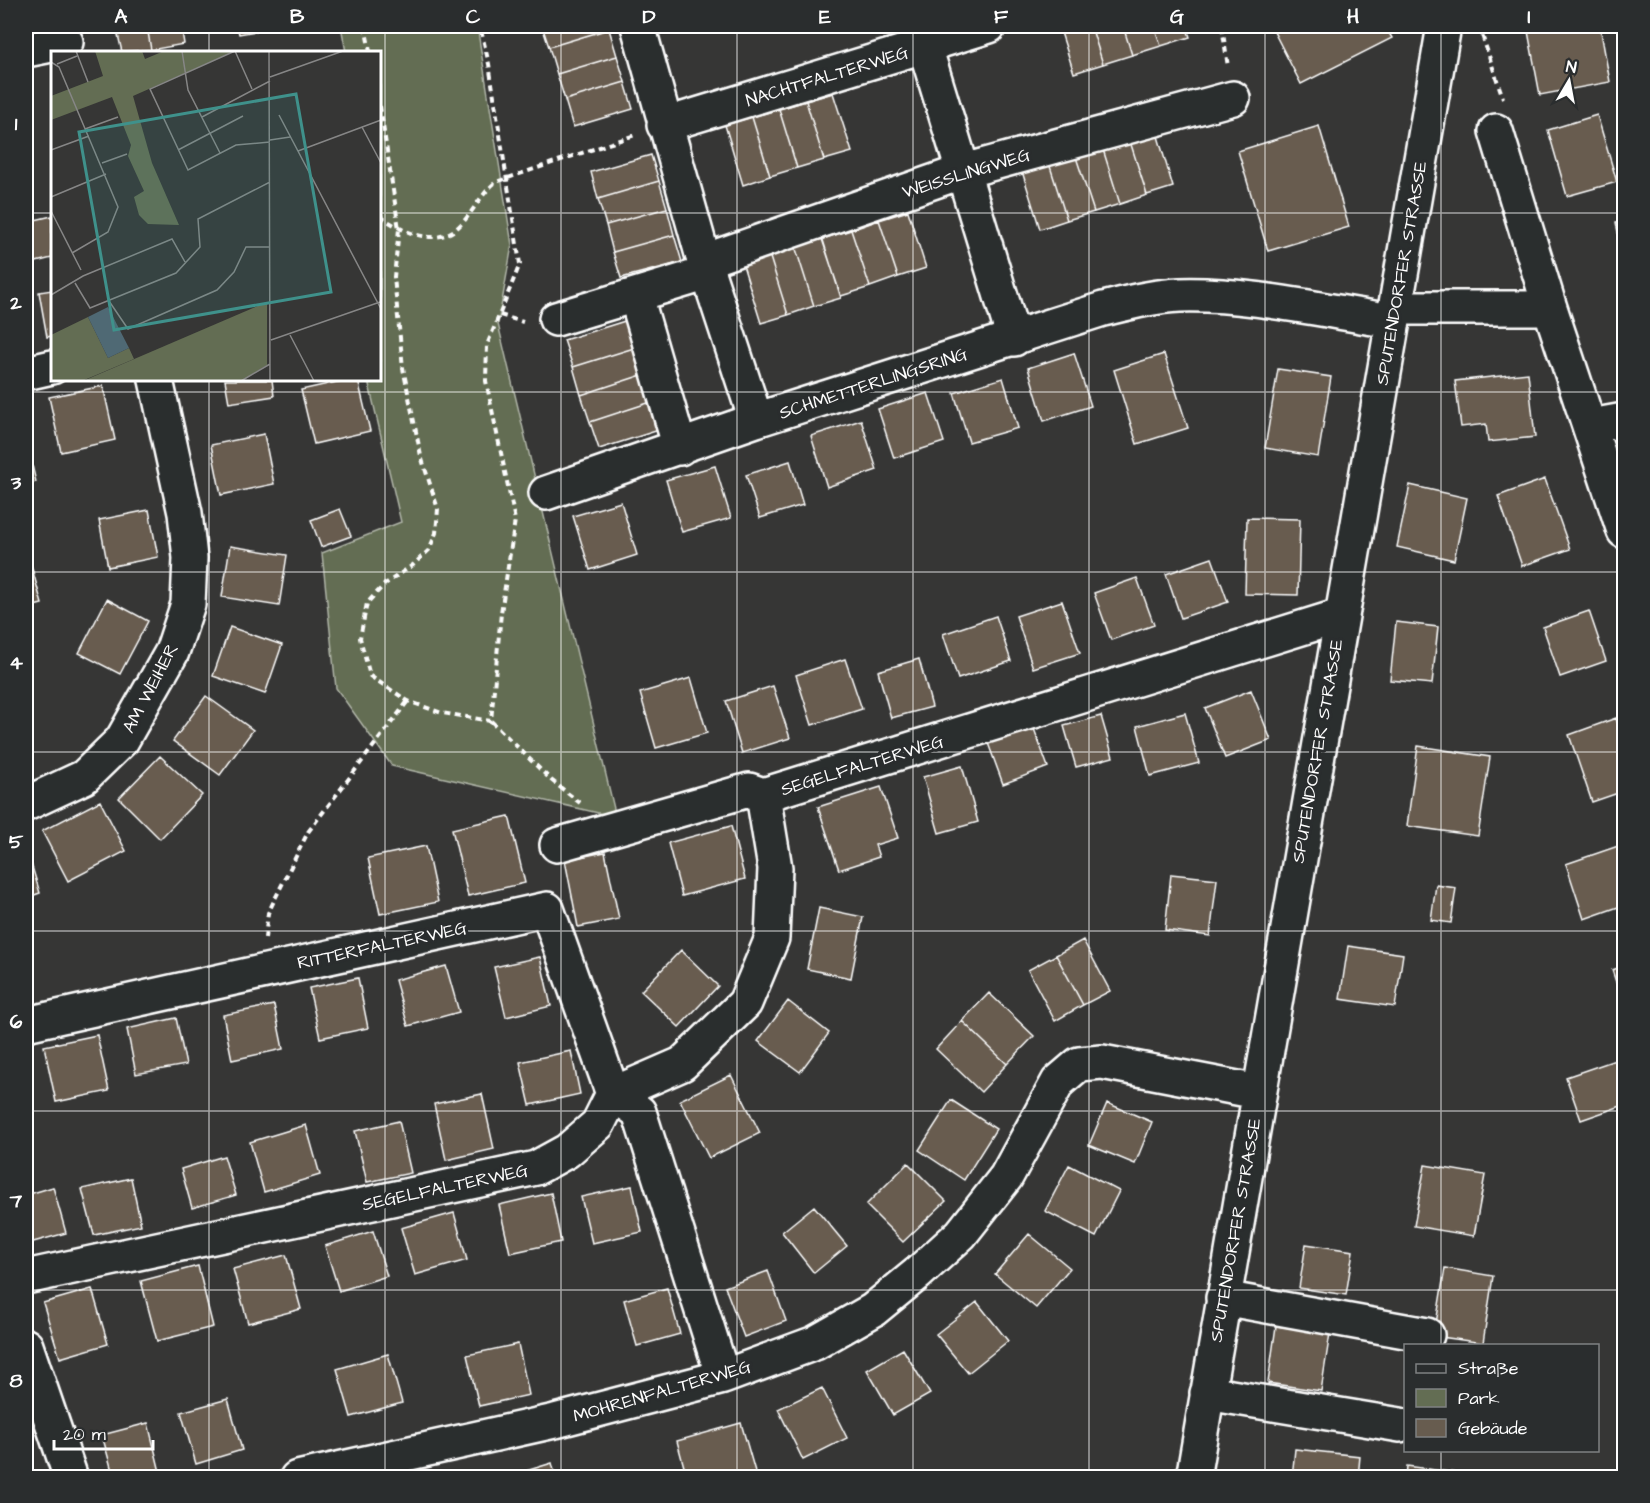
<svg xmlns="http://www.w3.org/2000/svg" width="1650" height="1503" viewBox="0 0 1650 1503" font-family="'Architects Daughter',sans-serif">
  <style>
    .park { fill: #636d53; stroke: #b1b6a9; stroke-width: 1.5 }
    .building { fill: #675c4f; stroke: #fff; stroke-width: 1.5 }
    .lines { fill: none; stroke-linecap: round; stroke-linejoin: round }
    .minor-casing { stroke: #fff; stroke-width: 38 }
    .path { stroke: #fff; stroke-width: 4; stroke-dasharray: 6 4.5; stroke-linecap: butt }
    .minor { stroke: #2a2d2e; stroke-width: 33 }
    .grid { fill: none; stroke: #fff; stroke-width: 1.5; stroke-opacity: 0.55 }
    .labels { text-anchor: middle; stroke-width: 6; stroke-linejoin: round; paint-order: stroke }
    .street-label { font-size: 18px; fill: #fff; stroke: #2a2d2e }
    .inset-road { fill: none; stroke: #868686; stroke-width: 1.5 }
    .view { fill: #3f918b; fill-opacity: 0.15; stroke: #3f918b; stroke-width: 3 }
    .inset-edge { fill: none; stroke: #fff; stroke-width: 3 }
    .neatline { fill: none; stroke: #fff; stroke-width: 2 }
    .grid-label { font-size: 20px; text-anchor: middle; font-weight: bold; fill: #fff }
  </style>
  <rect width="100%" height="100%" fill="#363635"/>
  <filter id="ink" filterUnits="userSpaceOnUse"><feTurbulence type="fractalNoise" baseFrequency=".0167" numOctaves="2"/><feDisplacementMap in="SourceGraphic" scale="12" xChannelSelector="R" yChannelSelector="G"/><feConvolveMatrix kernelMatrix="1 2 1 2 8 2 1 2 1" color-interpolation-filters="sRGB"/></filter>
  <g filter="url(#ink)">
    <path class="park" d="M341 26H477L512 245 498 324 616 817 392 766 336 688 322 553 401 522 368 380H380V52H346Z"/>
    <path class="building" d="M116 26H147L151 50 122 52Z
      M147 26H181L184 44 151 50Z
      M237 26H271L272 28 239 34Z
      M542 26H608L609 29 549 47Z
      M1059 26H1091L1103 64 1074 73Z
      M1091 26H1123L1132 55 1103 64Z
      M1123 26H1154L1161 46 1132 55Z
      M1154 26H1186L1190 37 1161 46Z
      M1271 26H1385L1392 38 1301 84Z
      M1527 26H1600L1610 82 1540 95Z
      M609 29 617 56 557 74 549 47Z
      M617 56 625 82 565 100 557 74Z
      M625 82 633 109 573 127 565 100Z
      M833 93 852 152 824 160 806 101Z
      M806 101 824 160 797 168 779 109Z
      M779 109 797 168 770 176 752 117Z
      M1597 115 1617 182 1567 196 1548 130Z
      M752 117 770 176 743 185 725 125Z
      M1155 126 1173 187 1147 195 1128 135Z
      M1319 126 1349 227 1268 251 1238 151Z
      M1128 135 1147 195 1120 204 1101 143Z
      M1101 143 1120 204 1094 212 1074 151Z
      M1074 151 1094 212 1067 220 1048 160Z
      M651 155 659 181 598 199 591 172Z
      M1048 160 1067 220 1040 229 1021 168Z
      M659 181 667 208 606 225 598 199Z
      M667 208 674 235 613 252 606 225Z
      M908 211 926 268 898 277 879 220Z
      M52 216V258L32 263 26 222Z
      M879 220 898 277 870 287 851 230Z
      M1624 220V263L1616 222Z
      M851 230 870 287 841 296 822 239Z
      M674 235 682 262 621 278 613 252Z
      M822 237 841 298 814 306 795 246Z
      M795 246 814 306 788 315 769 254Z
      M769 254 788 315 761 323 742 262Z
      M52 290V336L47 337 39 292Z
      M625 321 634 348 573 367 564 340Z
      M634 348 642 375 581 395 573 367Z
      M1074 353 1091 406 1044 421 1028 368Z
      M1164 354 1188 428 1137 444 1114 370Z
      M1278 369 1331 377 1318 457 1265 448Z
      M1528 373 1535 437 1488 442 1486 424 1461 427 1455 381Z
      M642 375 651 402 590 422 581 395Z
      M1003 378 1018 428 969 442 954 393Z
      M225 380H272L274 396 229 403Z
      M346 380H358L370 431 314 444 301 390Z
      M103 386 115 440 61 452 49 397Z
      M928 393 944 442 894 458 878 409Z
      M651 402 659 430 599 449 590 422Z
      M861 420 877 470 827 487 811 436Z
      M264 434 274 484 221 495 211 445Z
      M26 440 36 482 26 485Z
      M790 461 803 505 760 518 746 475Z
      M715 466 731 518 682 532 666 480Z
      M1545 479 1570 549 1522 566 1498 496Z
      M1410 485 1467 498 1454 560 1397 547Z
      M621 502 637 555 590 570 573 516Z
      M340 509 351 536 321 547 311 520Z
      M149 510 158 557 108 567 99 520Z
      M1247 518 1300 519 1298 595 1245 594Z
      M230 546 287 555 279 606 222 597Z
      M26 547 42 604 26 608Z
      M1212 558 1228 602 1181 618 1166 574Z
      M1137 578 1154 625 1111 640 1094 593Z
      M107 599 148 621 120 674 79 653Z
      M1062 601 1080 653 1033 668 1016 616Z
      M1589 611 1606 661 1560 677 1543 627Z
      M996 616 1011 661 958 679 943 634Z
      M1396 622 1438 627 1432 684 1390 680Z
      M230 627 282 645 265 694 213 676Z
      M845 659 862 709 812 725 796 675Z
      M919 659 932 707 891 718 878 671Z
      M691 678 707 733 656 748 640 693Z
      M773 686 790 738 742 753 726 701Z
      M1251 690 1271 740 1225 758 1205 708Z
      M206 696 253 730 220 775 173 741Z
      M1185 713 1199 763 1150 776 1137 726Z
      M1101 716 1113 757 1076 767 1064 726Z
      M1616 718 1624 742V791L1592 802 1569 735Z
      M1033 726 1048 767 1003 784 988 743Z
      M1418 746 1490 757 1478 836 1407 826Z
      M160 756 202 795 160 839 119 798Z
      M962 766 978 822 939 833 923 777Z
      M881 787 898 838 875 845 879 857 839 870 818 807Z
      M100 801 126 851 68 881 42 831Z
      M509 816 525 883 468 896 452 829Z
      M731 826 745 879 682 896 668 843Z
      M1624 844V905L1584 919 1566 864Z
      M426 846 438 902 380 914 368 858Z
      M26 847 40 893 26 898Z
      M605 852 619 919 578 927 565 860Z
      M1171 874 1217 879 1210 936 1165 930Z
      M1436 885 1456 888 1451 923 1431 920Z
      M819 908 863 917 851 978 807 969Z
      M1083 940 1110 991 1083 1005 1056 955Z
      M1348 946 1403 954 1395 1007 1340 999Z
      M681 950 718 986 679 1027 641 991Z
      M1056 955 1083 1005 1055 1021 1028 970Z
      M540 957 551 1006 506 1017 494 967Z
      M446 966 459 1012 408 1026 395 980Z
      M1624 966V1003H1623L1612 970Z
      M358 978 368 1028 320 1038 309 988Z
      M989 993 1034 1036 1007 1064 962 1021Z
      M788 1001 829 1033 800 1072 758 1041Z
      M274 1005 283 1049 232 1060 223 1015Z
      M176 1018 186 1065 136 1074 127 1029Z
      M962 1021 1007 1064 981 1092 936 1049Z
      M97 1035 109 1091 56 1102 44 1046Z
      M571 1051 580 1094 530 1105 520 1062Z
      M1624 1057V1105L1581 1120 1566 1077Z
      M731 1075 760 1133 709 1158 680 1100Z
      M482 1094 494 1149 446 1160 434 1104Z
      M951 1100 996 1129 964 1180 919 1150Z
      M1107 1103 1152 1122 1135 1164 1089 1145Z
      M399 1121 411 1173 367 1182 355 1131Z
      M306 1125 320 1175 264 1192 250 1142Z
      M224 1156 236 1195 192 1208 181 1169Z
      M908 1163 946 1201 903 1242 866 1205Z
      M1069 1165 1119 1191 1096 1237 1045 1211Z
      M1425 1165 1485 1175 1474 1236 1414 1226Z
      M131 1178 141 1225 94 1235 82 1189Z
      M632 1186 642 1232 592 1243 581 1197Z
      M53 1187 66 1233 26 1244V1195Z
      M551 1193 561 1242 510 1253 499 1205Z
      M814 1206 847 1246 814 1273 782 1232Z
      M454 1213 467 1260 415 1275 401 1228Z
      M373 1231 387 1276 339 1291 325 1246Z
      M1029 1234 1070 1268 1036 1308 995 1274Z
      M1306 1244 1353 1251 1346 1295 1299 1288Z
      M286 1255 301 1309 248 1323 233 1269Z
      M198 1266 213 1327 157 1341 141 1281Z
      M1445 1268 1493 1276 1483 1343 1434 1336Z
      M768 1271 786 1321 744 1337 725 1287Z
      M667 1288 680 1334 637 1346 624 1300Z
      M92 1289 108 1344 60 1358 43 1303Z
      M977 1302 1008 1341 968 1373 936 1334Z
      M1276 1326 1330 1333 1321 1391 1268 1383Z
      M518 1344 529 1395 479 1406 467 1355Z
      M903 1349 930 1394 893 1415 867 1370Z
      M388 1354 402 1403 351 1417 337 1369Z
      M822 1388 847 1438 803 1460 778 1409Z
      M228 1399 242 1450 196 1464 181 1412Z
      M148 1423 161 1476 114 1478 102 1435Z
      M741 1423 756 1475 687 1478 677 1441Z
      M1295 1449 1360 1456 1358 1478H1292Z
      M552 1463 556 1478H503Z
      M1407 1466 1477 1476V1478H1406Z"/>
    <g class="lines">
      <g class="minor-casing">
        <path id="minor" d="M638 26 704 261 756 420 1103 309C1128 303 1154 296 1180 295 1249 293 1324 311 1393 321
          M919 27 1014 339
          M26 50 66 42
          M664 125 989 26
          M1496 131 1550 308 1624 531
          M704 261 964 171 1233 98
          M636 296 680 448
          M1395 308H1550
          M556 319 708 273
          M26 373 52 367
          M1591 426 1624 420
          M546 493 756 420
          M26 804 84 777 122 740 172 652 188 604 190 558 185 513 156 380
          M557 845 749 790 763 795
          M26 1024 547 909 613 1094
          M613 1094 639 1112 723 1377
          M26 1277 536 1168 567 1151 598 1124 613 1094 682 1064 745 1003 772 938 775 868 763 795 1340 616
          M1223 1298 1427 1335
          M26 1346 71 1478
          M1207 1393 1400 1425
          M297 1478 555 1421 723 1377 815 1343 873 1310 917 1274 961 1234 1006 1177 1058 1082 1079 1064 1102 1062 1258 1092
          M1193 1478 1444 26"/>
      </g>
      <path class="path" d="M365 26 370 52
        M1222 26 1228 67
        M1479 26 1503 98
        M380 106 399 229 394 277 403 368 421 456 438 509 436 533 429 550 413 565 385 584 367 603 360 638 370 676 408 701 442 713 491 721 501 613 515 520 486 381 487 345 520 264 489 64 480 26
        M380 216C400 230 430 246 453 231 469 221 479 195 496 182L635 135
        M500 315 523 322
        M491 721 551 780 580 803
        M265 938 268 913 308 832 408 701"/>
      <use href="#minor" class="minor"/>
    </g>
  </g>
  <path class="grid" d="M209 26V52M385 26V1478M561 26V1478M737 26V1478M913 26V1478M1089 26V1478M1265 26V1478M1441 26V1346M26 213H52M380 213H1624M209 380V1478M26 392H1624M26 572H1624M26 752H1624M26 931H1624M26 1111H1624M26 1290H1624M1441 1450V1478"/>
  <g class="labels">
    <g class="street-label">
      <text transform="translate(827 76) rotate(-17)" y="6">NACHTFALTERWEG</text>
      <text transform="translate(966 173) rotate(-17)" y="6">WEISSLINGWEG</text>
      <text transform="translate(1401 273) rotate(-80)" y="6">SPUTENDORFER STRASSE</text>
      <text transform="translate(873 383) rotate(-18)" y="6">SCHMETTERLINGSRING</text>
      <text transform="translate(150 688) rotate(-62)" y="6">AM WEIHER</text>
      <text transform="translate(1317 751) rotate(-80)" y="6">SPUTENDORFER STRASSE</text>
      <text transform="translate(862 765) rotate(-17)" y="6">SEGELFALTERWEG</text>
      <text transform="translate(382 945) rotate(-12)" y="6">RITTERFALTERWEG</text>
      <text transform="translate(445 1187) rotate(-12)" y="6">SEGELFALTERWEG</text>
      <text transform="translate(1235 1230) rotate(-80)" y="6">SPUTENDORFER STRASSE</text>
      <text transform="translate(662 1391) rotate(-16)" y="6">MOHRENFALTERWEG</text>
    </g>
  </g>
  <g transform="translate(51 51)">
    <rect width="330" height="330" fill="#363635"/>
    <path d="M37 266 57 307 78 297 83 308 31 330H0V284Z" fill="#636d53"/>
    <path d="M216 251V314L190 330H32Z" fill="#636d53"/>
    <path d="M44 0H91L94 8 113 0H184L82 45 101 112 128 174 97 173 88 164 83 146 93 140 77 105 80 94 61 46 0 69V45L52 25Z" fill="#636d53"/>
    <path d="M57 256 78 297 57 307 37 266Z" fill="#4f6974"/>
    <path class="inset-road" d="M25 0 37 31M131 0 137 39 169 102M184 0 99 38 137 119 185 94 219 91M184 0 201 38M218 0 219 330M0 11 8 16 67 156 57 181 21 202M6 13 26 5M219 26 292 0M228 64 330 258M151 66 219 30M311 76 330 112M34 78 67 66M219 89 239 86M0 99 38 85M127 99 192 65M247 100 330 69M51 112 76 103M0 146 55 123M0 160 30 219M24 232 39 257 125 222 149 196 147 168 219 131M0 244 32 225 121 188 134 211M58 250 77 278 166 239 183 221 195 196H219M239 284 263 330M220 289 329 251M190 330 219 313"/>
    <path class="view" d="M245 43 280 241 63 279 28 81Z"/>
    <rect width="330" height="330" class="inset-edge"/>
  </g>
  <rect width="1650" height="1503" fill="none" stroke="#2a2d2e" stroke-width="66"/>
  <rect x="1404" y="1344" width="195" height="108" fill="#2a2d2e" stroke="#7f8182" stroke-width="1.5"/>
  <rect x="1416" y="1364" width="30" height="9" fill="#2a2d2e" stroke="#7f8182" stroke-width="1.5"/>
  <text x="1458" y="1374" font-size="18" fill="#ffffff">Straße</text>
  <rect x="1416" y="1389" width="30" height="18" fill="#636d53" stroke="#7f8182" stroke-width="1.5"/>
  <text x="1458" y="1404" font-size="18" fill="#ffffff">Park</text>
  <rect x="1416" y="1419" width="30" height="18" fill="#675c4f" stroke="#7f8182" stroke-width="1.5"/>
  <text x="1458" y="1434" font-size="18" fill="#ffffff">Gebäude</text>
  <g transform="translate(1569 81) rotate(10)" stroke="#2a2d2e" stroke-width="4.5" paint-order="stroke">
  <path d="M0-4.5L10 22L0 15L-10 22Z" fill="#ffffff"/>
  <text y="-9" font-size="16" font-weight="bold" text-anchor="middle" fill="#ffffff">N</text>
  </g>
  <path d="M54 1440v9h99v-9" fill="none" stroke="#ffffff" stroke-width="3"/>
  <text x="63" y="1440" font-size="18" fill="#ffffff" stroke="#2a2d2e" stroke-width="4.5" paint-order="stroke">20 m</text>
  <rect x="33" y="33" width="1584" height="1437" class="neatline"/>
  <g class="grid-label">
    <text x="121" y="23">A</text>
    <text x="297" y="23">B</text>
    <text x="473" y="23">C</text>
    <text x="649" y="23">D</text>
    <text x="825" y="23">E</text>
    <text x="1001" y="23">F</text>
    <text x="1177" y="23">G</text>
    <text x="1353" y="23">H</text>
    <text x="1529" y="23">I</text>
    <text x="16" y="130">1</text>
    <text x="16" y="309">2</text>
    <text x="16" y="489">3</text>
    <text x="16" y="669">4</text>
    <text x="16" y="848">5</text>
    <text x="16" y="1028">6</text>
    <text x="16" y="1207">7</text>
    <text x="16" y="1387">8</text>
  </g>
</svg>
